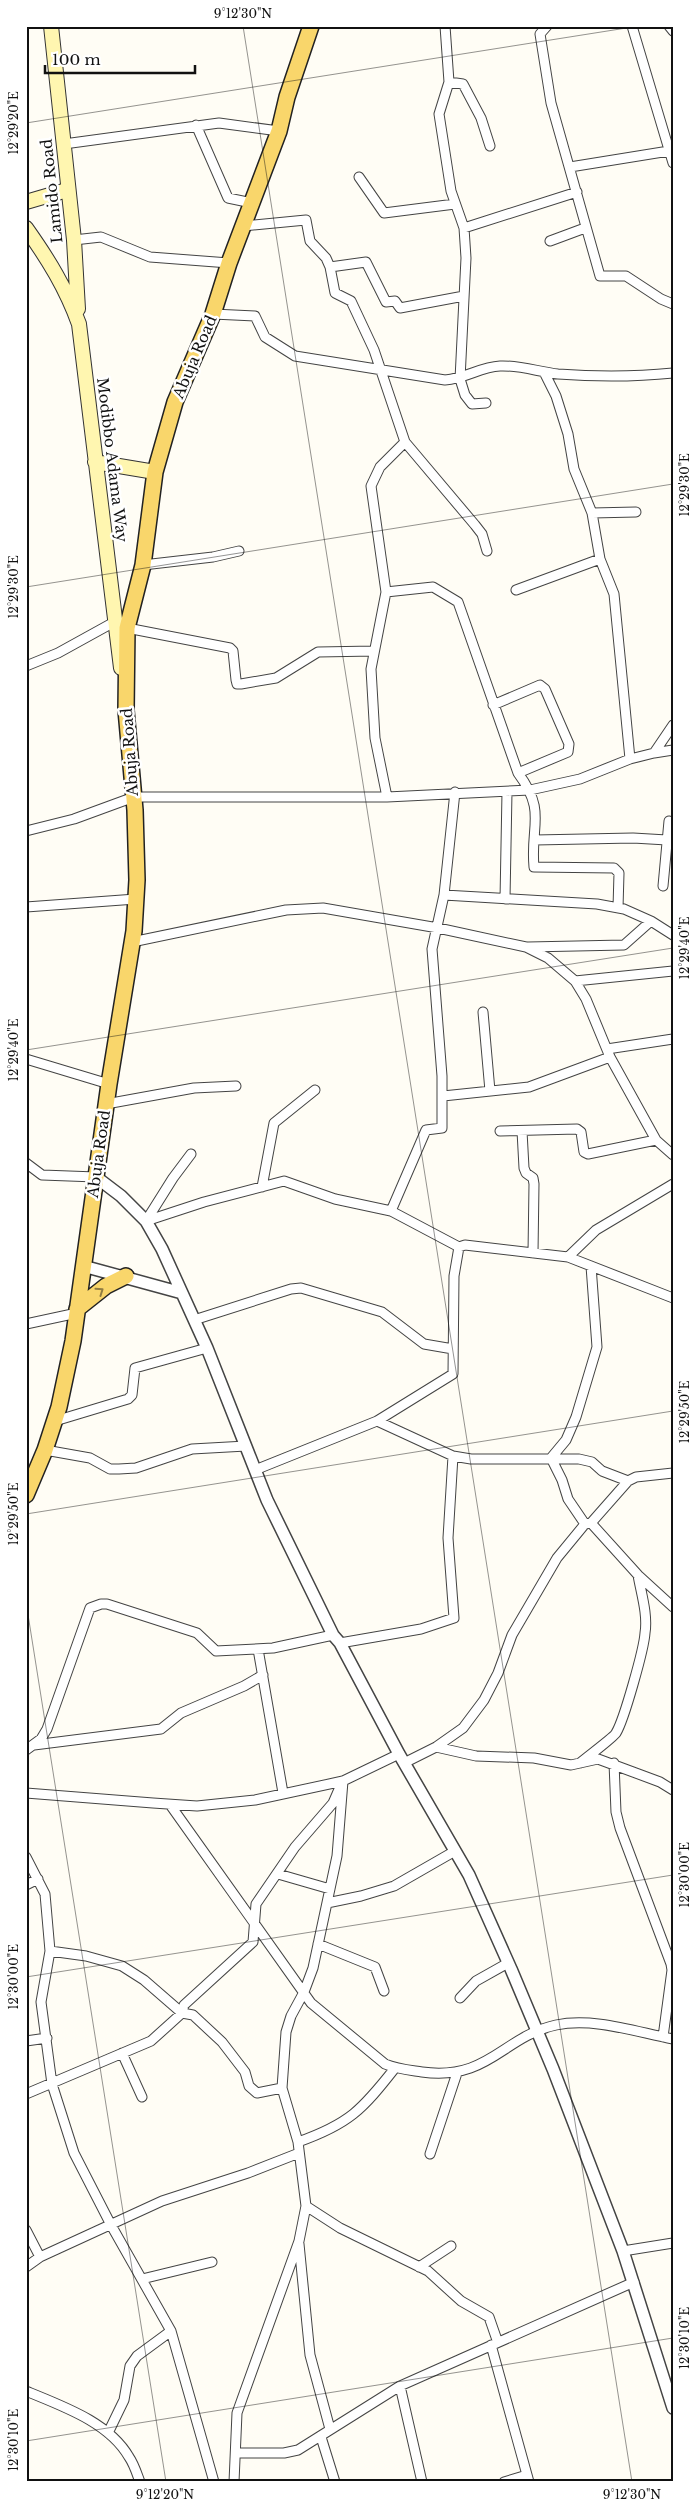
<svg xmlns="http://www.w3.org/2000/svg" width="699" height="2508" viewBox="0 0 699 2508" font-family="'Libre Baskerville',serif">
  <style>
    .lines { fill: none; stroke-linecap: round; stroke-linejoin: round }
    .minor-casing { stroke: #444; stroke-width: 11 }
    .tertiary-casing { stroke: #444; stroke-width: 14 }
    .secondary-casing { stroke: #333; stroke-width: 16 }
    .primary-casing { stroke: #222; stroke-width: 18 }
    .minor { stroke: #fff; stroke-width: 9 }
    .tertiary { stroke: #fff; stroke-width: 11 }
    .secondary { stroke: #fff6b0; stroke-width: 14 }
    .primary { stroke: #f9d66b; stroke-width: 15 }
    .oneway { stroke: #917d42 }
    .ticks { fill: none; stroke: #111; stroke-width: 1; stroke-opacity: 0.45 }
    .labels { text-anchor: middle; stroke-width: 5; stroke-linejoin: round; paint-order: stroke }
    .street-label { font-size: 15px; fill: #111; stroke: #fff }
    .neatline { fill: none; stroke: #111; stroke-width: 2 }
    .ticks-label { font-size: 12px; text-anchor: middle; fill: #111 }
  </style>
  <rect width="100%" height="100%" fill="#fffdf5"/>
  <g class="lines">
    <g class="minor-casing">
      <path id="minor" d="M445 26 449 82 439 114 451 191 464 228 466 258 460 379 465 395 472 404 486 403
        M547 26 540 34 551 103 600 276H626L661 299 673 304
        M632 26 673 163
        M669 26 673 31
        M449 82 463 84 481 118 490 146
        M196 125 228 198 252 203
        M64 144 219 123 279 131
        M570 167 669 151
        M359 177 384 213 455 204
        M243 226 306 220 310 241 326 258 330 267 366 262 386 302 395 301 400 308 464 296
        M464 228 577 192
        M74 240 101 237 150 257 229 263
        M550 241 585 228
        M330 267 335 293 351 301 374 350 405 442 475 525 482 534 487 551
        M213 314 255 316 265 337 295 356 445 380C467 378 480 367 500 366 520 365 539 372 558 374 597 377 634 377 673 373
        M544 372 556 396 568 434 574 469 592 513 600 559 614 594 630 759
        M592 513 636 512
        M143 565 213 557 239 551
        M516 590 600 559
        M386 592 433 587 458 602 518 773C547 812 530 825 534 867L614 868 619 873 618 908
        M127 628 230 648 233 651 236 680 237 684H241L276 678 318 652 374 651
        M26 666 58 653 116 621
        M493 705 540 685 545 689 569 744 568 752 518 773
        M654 753 673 750
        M387 797 375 738 371 669 386 592 371 486 380 467 405 442
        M26 831 74 819 134 797H387L530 790 580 779 630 759 654 753 673 725
        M535 840 633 838 667 840
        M663 886 669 821
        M444 895 597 904 624 909 651 921 673 935
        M505 899 507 792
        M26 907 136 899
        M132 942 286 910 323 908 438 928 526 947 548 958 575 981 586 999 610 1057 656 1140 673 1155
        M528 947 624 945 651 921
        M575 981 673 971
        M483 1012 490 1091
        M607 1049 673 1039
        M26 1059 109 1084
        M443 1096 529 1087 610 1057
        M106 1104 194 1088 236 1086
        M500 1131 577 1129 581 1132 584 1152 588 1154 656 1140
        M522 1131 524 1168 526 1173 533 1178 534 1184 533 1253
        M26 1163 42 1175 96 1177
        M262 1187 274 1123 315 1090
        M391 1211 426 1130 442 1128V1076L432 949 444 895 455 792
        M146 1221 204 1202 284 1181 335 1199 391 1211 459 1247 465 1245 568 1257 673 1298
        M146 1221 173 1178 191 1154
        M568 1257 596 1230 673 1184
        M194 1320 291 1289 301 1288 382 1312 424 1344 453 1349
        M26 1324 77 1313
        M55 1421 128 1399 132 1395 135 1368 207 1348
        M377 1421 453 1456 471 1459H579L592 1462 602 1471 628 1481 636 1477 673 1473
        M45 1450 90 1458 110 1469H119L136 1468 192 1449 246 1446
        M255 1470 377 1421 453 1374 454 1276 459 1247
        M591 1523 638 1575 673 1607
        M585 1524 568 1499 562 1480 551 1458 566 1440 576 1417 597 1347 591 1266
        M340 1643 421 1629 454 1618 448 1538 453 1456
        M258 1649 283 1793
        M34 1745 161 1729 181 1713 244 1686 263 1675
        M436 1747 476 1756 534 1758 571 1765 598 1759 660 1782 673 1790
        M26 1750 41 1739 47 1729 90 1608 101 1604H107L197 1633 216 1651 273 1648 333 1635
        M404 1763 436 1747 463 1728 484 1700 498 1673 512 1635 557 1558 585 1524 591 1523 628 1481
        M580 1763C587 1757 614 1737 616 1733 624 1720 644 1649 645 1633 648 1614 641 1593 638 1575
        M614 1763 616 1812 620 1828 671 1964 672 1970 663 2037
        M26 1793 153 1803 197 1806 255 1800 343 1781 399 1754
        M171 1806 311 2003 385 2064C397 2069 409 2070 422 2072 489 2081 502 2037 556 2025 593 2017 636 2032 673 2039
        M26 1857 45 1894 50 1951 41 2002 52 2084 74 2153 111 2225 171 2331 214 2482
        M278 1874 330 1889
        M26 1885 38 1879
        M327 1903 361 1896 394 1886 455 1851
        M318 1944 375 1967 384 1991
        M50 1951 86 1956 122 1966 144 1980 182 2013 193 2015 222 2042 245 2072 249 2086 257 2093 282 2088
        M460 1998 476 1981 508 1963
        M26 2041 47 2038
        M122 2053 142 2097
        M26 2094 151 2041 182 2013 184 2005 253 1942 256 1904 295 1847 333 1803 340 1787
        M298 2142C349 2124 362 2110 395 2068
        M430 2154 457 2073
        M306 2206 340 2228 428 2271 461 2301 489 2317 497 2340 500 2341
        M26 2230 40 2257
        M299 2244 310 2355 330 2429
        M623 2251 673 2243
        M26 2267 40 2257 162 2201 248 2173 299 2153
        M419 2267 451 2246
        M142 2279 212 2262
        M491 2345 529 2482
        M400 2386 422 2482
        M26 2391C62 2406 109 2422 129 2457 134 2464 137 2474 140 2482
        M108 2433 124 2400 130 2366 137 2356 171 2331
        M321 2437 335 2482
        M236 2453H284L298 2450 400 2386 634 2282
        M234 2482 237 2413 299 2241 306 2206 298 2142 282 2088 286 2032 291 2016 304 1992 313 1968 337 1856 343 1781
        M504 2482 527 2475"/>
    </g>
    <g class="tertiary-casing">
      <path id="tertiary" d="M96 1177 121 1196 146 1221 162 1249 207 1348 267 1500 333 1635 340 1643 399 1754 469 1875 511 1969 553 2069 623 2251 673 2408
        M83 1266 182 1293"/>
    </g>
    <g class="secondary-casing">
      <path id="secondary" d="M51 26 74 240 78 309
        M26 202 67 190
        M26 228C48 259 66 288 79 324L121 668
        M95 462 155 472"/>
    </g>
    <g class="primary-casing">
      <path id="primary" d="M77 1309 106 1286 126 1276
        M26 1495 45 1450 59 1407 73 1341 109 1084 134 931 137 880 135 810 126 710 127 628 143 565 155 472 175 402 213 314 229 263 279 131 287 97 311 26"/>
    </g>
    <use href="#minor" class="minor"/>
    <use href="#tertiary" class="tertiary"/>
    <use href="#secondary" class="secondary"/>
    <use href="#primary" class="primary"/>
  </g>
  <defs><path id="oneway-chevron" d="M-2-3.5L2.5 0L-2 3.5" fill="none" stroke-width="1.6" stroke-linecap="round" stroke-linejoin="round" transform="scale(1.25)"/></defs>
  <use class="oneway" href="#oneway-chevron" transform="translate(100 1291) rotate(-35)"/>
  <path class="ticks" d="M243 26 632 2482M26 123 639 26M26 587 673 484M26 1050 673 948M26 1514 673 1411M26 1602 166 2482M26 1977 673 1875M26 2441 673 2338"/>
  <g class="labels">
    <g class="street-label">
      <text transform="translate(52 191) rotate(-96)" y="5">Lamido Road</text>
      <text transform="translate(195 357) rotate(-67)" y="5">Abuja Road</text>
      <text transform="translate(112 460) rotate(83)" y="5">Modibbo Adama Way</text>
      <text transform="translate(130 752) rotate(-94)" y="5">Abuja Road</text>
      <text transform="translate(99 1154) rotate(-82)" y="5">Abuja Road</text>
    </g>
  </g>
  <rect width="699" height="2508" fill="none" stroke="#ffffff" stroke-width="55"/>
  <path d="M45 65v8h150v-8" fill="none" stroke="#111111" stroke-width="2.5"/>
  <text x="52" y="65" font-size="15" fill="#111111" stroke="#ffffff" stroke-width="4" paint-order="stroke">100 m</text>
  <rect x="28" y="28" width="644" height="2452" class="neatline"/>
  <g class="ticks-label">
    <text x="243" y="18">9°12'30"N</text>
    <text transform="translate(14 123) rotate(-90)" y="4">12°29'20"E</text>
    <text transform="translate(685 485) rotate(-90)" y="4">12°29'30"E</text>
    <text transform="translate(14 587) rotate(-90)" y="4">12°29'30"E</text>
    <text transform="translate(685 948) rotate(-90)" y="4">12°29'40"E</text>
    <text transform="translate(14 1050) rotate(-90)" y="4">12°29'40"E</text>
    <text transform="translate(685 1412) rotate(-90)" y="4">12°29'50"E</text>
    <text transform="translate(14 1514) rotate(-90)" y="4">12°29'50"E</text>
    <text transform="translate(685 1875) rotate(-90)" y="4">12°30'00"E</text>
    <text transform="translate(14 1977) rotate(-90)" y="4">12°30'00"E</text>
    <text transform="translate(685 2338) rotate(-90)" y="4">12°30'10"E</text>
    <text transform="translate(14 2440) rotate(-90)" y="4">12°30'10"E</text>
    <text x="165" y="2499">9°12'20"N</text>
    <text x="632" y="2499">9°12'30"N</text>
  </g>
</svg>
